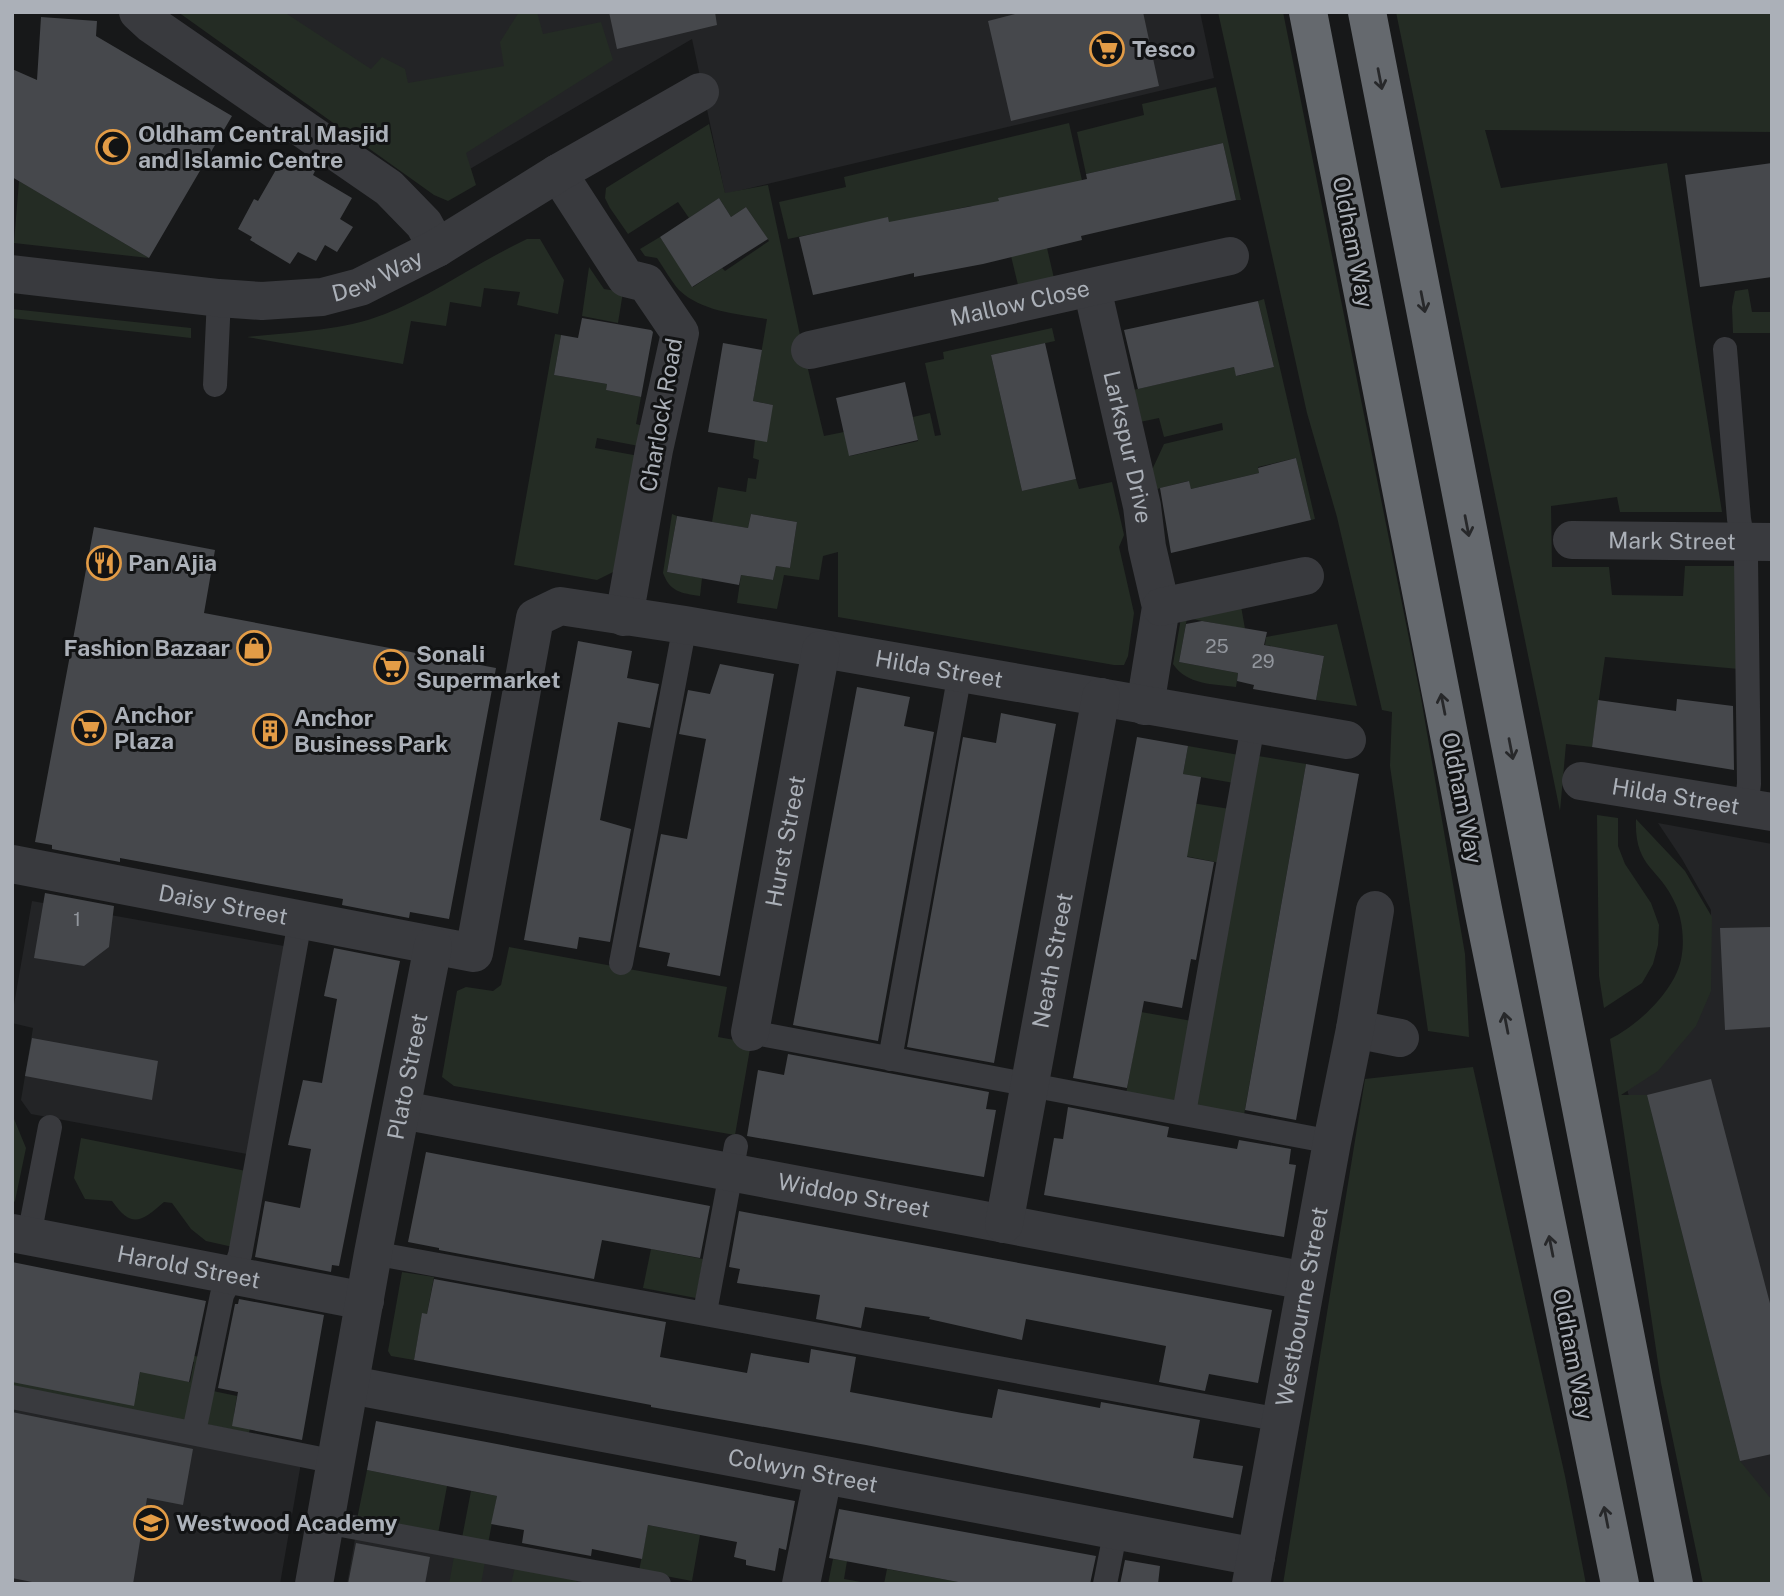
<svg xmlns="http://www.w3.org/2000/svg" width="1784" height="1596" viewBox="0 0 1784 1596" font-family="'Public Sans',sans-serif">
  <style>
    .built { fill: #232426 }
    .green { fill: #242c24 }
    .building { fill: #46484c }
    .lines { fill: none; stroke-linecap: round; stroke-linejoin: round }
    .lane { stroke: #393a3e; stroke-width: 24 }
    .street { stroke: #393a3e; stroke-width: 38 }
    .highway { stroke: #65696e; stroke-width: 38 }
    .oneway { stroke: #27282a }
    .labels { text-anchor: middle; stroke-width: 6; stroke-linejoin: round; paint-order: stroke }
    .number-label { font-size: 19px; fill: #92969d }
    .poi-label { font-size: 23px; font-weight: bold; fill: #abb0b8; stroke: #121314; text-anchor: start }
    .street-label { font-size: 23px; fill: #abb0b8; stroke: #121314 }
  </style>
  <rect width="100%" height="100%" fill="#171819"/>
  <path class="built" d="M218 12H1200L1214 78 725 194 692 39 434 190Z
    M1658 823 1772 844V1536L1739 1499 1622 1071 1711 949V910L1682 859Z
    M32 901 284 946 247 1154 31 1114 21 1100 33 1028 12 1023V1016Z
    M12 1406 301 1463 280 1584H12Z
    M356 1533 631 1584H347Z"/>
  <path class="green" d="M178 12H284L371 69 382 57 405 69 408 83 504 66 500 42 519 12H537L543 34 601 22 613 60 466 153 476 185 448 201 434 195Z
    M1218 12H1283L1421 698 1465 954 1469 1037 1428 1031 1390 766 1392 712 1382 710 1337 517 1307 413Z
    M1396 12H1772V132L1485 130 1501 188 1667 163 1722 512H1620L1617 497 1551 506 1552 567H1609L1612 595 1683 596 1685 566H1739V669L1605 657 1592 747 1566 744 1560 811Z
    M1216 87 1241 200H1236L1223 143 1086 174 1077 132 1144 115 1142 104Z
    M1069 123 1088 207 1004 225 971 206 937 213 900 272 888 218 788 239 779 202 846 187 844 177Z
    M709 124 725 193 768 185 801 340 824 436 844 432 850 456 918 441 913 417 930 413 935 436 941 435 925 363 944 359 943 352 1052 328 1055 341 991 355 1022 491 1076 479 1079 489 1112 482 1124 535 1119 547 1134 613 1128 656 1124 665H1114L838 617V552L823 556 819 580 784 575 777 609 737 603 741 575 773 580 776 566 790 568 797 522 751 514 748 528 712 522 718 487 746 492 748 478 756 479 759 460 753 458 755 440 773 405 753 401 767 319C738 314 702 312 679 290 671 281 664 268 657 258L645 256 640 249 660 237 693 287 722 268 725 271 769 241 746 207 731 217 719 198 689 218 678 202 628 234 610 208 605 198 606 188Z
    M19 181 149 258 14 243Z
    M527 239H540L564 280 558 314 517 305 520 292 484 288 481 307 450 302 446 326 411 321 403 364 247 337C292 332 342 331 385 314 435 294 478 262 527 239Z
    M1047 248 1056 287 1018 285 1011 256Z
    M589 267 604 289 623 292 618 323 582 316Z
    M1748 289 1752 312H1772V333H1733L1732 307 1735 291Z
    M1264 299 1315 519 1311 520 1296 458 1258 467 1259 473 1191 489 1188 481 1157 489 1152 470 1164 444 1223 430 1222 423 1164 437 1159 418 1140 422 1133 390 1234 367 1237 376 1274 367 1258 301Z
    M12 309 191 328V338L12 318Z
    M555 334 561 335 554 375 607 384 606 390 641 397 636 424 647 427 644 447 597 438 595 448 639 456 617 570 597 580 514 565Z
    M672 514 677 516 667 572 702 578 700 596C681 593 670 592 663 573Z
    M1241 606 1245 629 1187 618 1179 662 1238 673 1236 687C1213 684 1187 685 1173 664L1181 618Z
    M1337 624 1357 706 1316 700 1324 656 1265 645 1266 637Z
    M1188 746 1239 755 1234 783 1183 774Z
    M1258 756 1306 764 1244 1115 1196 1106Z
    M1179 801 1230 809 1220 863 1170 853Z
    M1597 815 1618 818V846L1625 864 1651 903 1659 925 1658 945 1653 964 1642 983 1604 1008 1599 976Z
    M1636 819 1685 871 1712 917 1711 991 1696 1026 1658 1071 1621 1095H1647L1740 1461 1772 1500V1584H1703L1661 1383 1610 1039C1636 1026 1665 999 1677 972 1686 952 1684 922 1675 903 1659 867 1634 868 1636 819Z
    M509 947 727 987 718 1037 751 1043 735 1135 454 1086 442 1077 457 991 466 987 493 991 501 985Z
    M1141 1012 1192 1021 1177 1103 1126 1094Z
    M1473 1067 1565 1476 1586 1584H1283L1365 1079Z
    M12 1114 26 1148 15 1201 12 1204Z
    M81 1138 246 1171 233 1247 206 1241 191 1229 172 1203 164 1202C141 1222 132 1229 112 1201L85 1199 74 1178Z
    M651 1249 703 1259 696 1298 643 1288Z
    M402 1272 434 1277 427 1314H422L414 1360 391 1356 388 1351Z
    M12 1319 138 1385 145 1344 170 1378 190 1382 194 1362 188 1360 189 1355 200 1357 188 1421 12 1386Z
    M213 1391 237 1396 234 1414 252 1418 249 1433 206 1424Z
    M367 1470 447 1486 438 1534 357 1519Z
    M471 1491 497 1496 488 1544 462 1538Z
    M648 1525 700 1535 692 1581 639 1571Z
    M454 1556 485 1562 481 1584H449Z
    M833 1559 847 1561 844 1579 861 1582 860 1584H828Z
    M515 1567 577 1580 576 1584H511Z
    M887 1569 970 1584H884Z"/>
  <path class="building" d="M609 12H715L717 25 617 49Z
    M1023 12H1143L1159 86 1011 121 988 21Z
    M41 17 97 21 96 36 232 116 149 258 12 177V69L37 80Z
    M1223 143 1236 200 1081 236 1082 240 983 264 914 277V273L813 295 799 237 888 217 889 222 999 201 998 198 1087 179 1086 174Z
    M285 154 315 171 313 175 352 198 340 219 353 227 337 252 325 245 316 261 298 252 290 264 250 240 252 237 238 229 254 199 258 201Z
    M1772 163V277L1700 287 1685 175Z
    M719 198 731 217 746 207 768 239 692 287 660 237Z
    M1258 301 1274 367 1236 376 1234 367 1138 389 1124 330Z
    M582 318 651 330 653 332 641 397 606 390 607 384 554 375 561 335 578 338Z
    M723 343 762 350 753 401 773 405 767 442 708 432Z
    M1045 343 1076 479 1022 491 991 355Z
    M905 382 918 440 849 456 836 398Z
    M1296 458 1311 520 1171 553 1160 488 1189 481 1191 489 1259 473 1258 468Z
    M751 514 797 522 790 568 776 566 773 580 741 575 739 585 667 572 677 516 748 528Z
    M94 527 215 550 204 613 496 668 449 919 410 912 409 918 342 905 343 899 120 858V862L52 849V845L35 842Z
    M1202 621 1267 632 1264 645 1324 656 1316 700 1253 689 1254 685 1237 681 1238 673 1179 662 1186 624Z
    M578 641 632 651 627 678 659 684 650 728 618 722 600 820 631 829 610 942 579 937 577 949 524 940Z
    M720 664 774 674 720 976 667 966 670 953 639 947 661 834 687 839 706 739 679 734 688 690 710 694Z
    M857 687 910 697 904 726 934 732 878 1041 793 1025Z
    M1677 699 1733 706 1734 770 1592 747 1598 700 1676 711Z
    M1001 713 1056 724 994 1063 907 1047 963 737 996 743Z
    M1137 737 1188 746 1183 774 1201 777 1187 857 1214 862 1196 960 1191 959 1182 1008 1144 1001 1127 1088 1073 1078Z
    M1306 764 1359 774 1296 1120 1245 1110Z
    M45 893 114 906 109 947 84 966 34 958Z
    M1772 927V1027L1725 1030 1720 928Z
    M334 948 400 961 339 1266 332 1265 331 1272 255 1257 265 1201 300 1208 311 1149 288 1145 303 1080 322 1083 337 999 324 996Z
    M32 1038 158 1061 152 1100 25 1076Z
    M788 1054 989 1092 986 1109 996 1110 984 1177 747 1136 758 1070 784 1075Z
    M1711 1079 1772 1311V1454L1740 1461 1647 1095Z
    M1068 1107 1169 1127 1167 1137 1237 1149 1239 1140 1291 1149 1289 1164 1296 1165 1284 1237 1044 1195 1054 1138 1063 1139Z
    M426 1152 710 1206 700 1258 602 1240 594 1279 439 1250V1248L408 1242Z
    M739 1211 1272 1310 1258 1383 1209 1374 1205 1391 1159 1382 1166 1346 1026 1319 1022 1340 929 1319 930 1317 865 1307 861 1328 816 1319 820 1295 737 1283 740 1269 729 1267Z
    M12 1262 206 1301 189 1382 140 1372 134 1406 12 1382Z
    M434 1279 666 1322 660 1357 747 1373 751 1353 809 1363 811 1349 856 1357 850 1392 962 1413 992 1418 998 1389 1100 1408 1101 1402 1200 1420 1193 1458 1243 1466 1233 1518 866 1445 651 1407V1405L414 1360 422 1313 427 1314Z
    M239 1299 324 1315 302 1440 232 1426 238 1392 218 1388 235 1304H238Z
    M12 1412 193 1449 183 1505 147 1498 133 1584H42L12 1578Z
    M376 1421 795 1501 786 1550 779 1548 775 1571 746 1565V1560L734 1557 737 1542 648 1525 642 1559 592 1549 591 1556 522 1543 524 1530 491 1524 497 1496 367 1470Z
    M839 1509 1096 1556 1090 1584H969L829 1558Z
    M356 1543 430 1557 425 1584H348Z
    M1125 1560 1160 1566 1158 1584H1120Z"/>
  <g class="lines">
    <path class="lane" d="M1725 349 1739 519 1746 559 1749 784 1746 807
      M215 385 219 298
      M621 963 685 625
      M750 1032 1332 1142
      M890 1059 960 673
      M1184 1113 1253 725
      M29 1236 50 1127
      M373 1253 1281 1420
      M705 1312 736 1146
      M12 1397 336 1462
      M194 1432 222 1295 232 1276 240 1255 300 921
      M325 1522 659 1584
      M1105 1584 1116 1529"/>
    <g class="street">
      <path d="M138 12 151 24 389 188 424 224 437 248"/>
      <path d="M558 173 626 278 646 283 680 333 654 450 624 617"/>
      <path id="s1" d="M12 274 219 298 262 301 322 297 360 287 437 248 558 173 700 92"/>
      <path id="s2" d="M1092 288 1142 506 1147 547 1161 607 1145 706"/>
      <path id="s3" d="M810 350 1230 256"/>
      <path id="s4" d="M1572 540 1772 542"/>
      <path d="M1161 607 1305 576"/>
      <path id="s5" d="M1581 781 1772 812"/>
      <path id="s6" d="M12 864 474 953 535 618 560 606 685 625 1347 740"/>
      <path d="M1355 1029 1400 1038"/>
      <path id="s7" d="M750 1032 821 650"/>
      <path id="s8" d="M402 1110 1306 1281"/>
      <path id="s9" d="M1004 1224 1101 697"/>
      <path id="s10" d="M12 1233 365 1301"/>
      <path id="s11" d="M351 1385 1256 1557"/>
      <path id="s12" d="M314 1584 373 1253 433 946"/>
      <path d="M801 1584 823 1476"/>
      <path id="s13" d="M1251 1584 1332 1142 1355 1029 1375 910"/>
    </g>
    <path class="highway" d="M1308 12 1483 909 1620 1584
      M1367 12 1674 1584"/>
  </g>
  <defs><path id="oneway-shaft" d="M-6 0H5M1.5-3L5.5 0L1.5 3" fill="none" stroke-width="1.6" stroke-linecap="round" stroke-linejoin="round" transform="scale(1.75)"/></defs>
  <g class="oneway">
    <use href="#oneway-shaft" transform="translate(1380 79) rotate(79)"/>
    <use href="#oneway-shaft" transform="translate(1423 302) rotate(79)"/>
    <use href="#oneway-shaft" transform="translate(1467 526) rotate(79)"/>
    <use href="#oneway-shaft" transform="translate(1443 704) rotate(-101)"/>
    <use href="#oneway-shaft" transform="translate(1511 749) rotate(79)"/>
    <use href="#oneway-shaft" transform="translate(1506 1023) rotate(-101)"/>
    <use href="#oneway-shaft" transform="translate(1551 1246) rotate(-101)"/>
    <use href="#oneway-shaft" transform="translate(1606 1517) rotate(-101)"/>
  </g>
  <defs>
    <g id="supermarket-ring" transform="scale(1.75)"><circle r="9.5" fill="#121314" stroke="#e39c46" stroke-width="1.5"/><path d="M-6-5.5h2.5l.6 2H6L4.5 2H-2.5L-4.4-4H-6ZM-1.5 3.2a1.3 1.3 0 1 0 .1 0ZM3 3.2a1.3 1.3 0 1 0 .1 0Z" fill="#e39c46"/></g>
    <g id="mosque-ring" transform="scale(1.75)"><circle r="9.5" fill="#121314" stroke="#e39c46" stroke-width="1.5"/><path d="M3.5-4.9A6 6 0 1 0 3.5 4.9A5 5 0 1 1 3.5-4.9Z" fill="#e39c46"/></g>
    <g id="restaurant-ring" transform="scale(1.75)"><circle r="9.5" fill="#121314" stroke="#e39c46" stroke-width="1.5"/><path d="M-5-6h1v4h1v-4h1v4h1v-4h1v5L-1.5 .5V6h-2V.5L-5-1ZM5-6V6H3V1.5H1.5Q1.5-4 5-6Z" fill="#e39c46"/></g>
    <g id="shop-ring" transform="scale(1.75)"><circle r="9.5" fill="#121314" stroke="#e39c46" stroke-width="1.5"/><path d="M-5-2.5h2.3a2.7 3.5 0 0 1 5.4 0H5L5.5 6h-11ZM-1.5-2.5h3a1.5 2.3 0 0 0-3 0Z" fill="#e39c46"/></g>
    <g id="building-ring" transform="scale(1.75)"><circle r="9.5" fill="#121314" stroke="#e39c46" stroke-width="1.5"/><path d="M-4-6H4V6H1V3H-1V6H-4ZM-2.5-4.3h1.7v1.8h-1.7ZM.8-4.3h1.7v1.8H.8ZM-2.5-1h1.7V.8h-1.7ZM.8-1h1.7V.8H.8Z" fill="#e39c46"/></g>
    <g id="school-ring" transform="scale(1.75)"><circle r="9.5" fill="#121314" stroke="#e39c46" stroke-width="1.5"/><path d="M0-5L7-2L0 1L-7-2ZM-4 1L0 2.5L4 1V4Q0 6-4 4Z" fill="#e39c46"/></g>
  </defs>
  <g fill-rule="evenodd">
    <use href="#supermarket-ring" x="1107" y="49"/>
    <use href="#mosque-ring" x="113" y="147"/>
    <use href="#restaurant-ring" x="104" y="563"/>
    <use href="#shop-ring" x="254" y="648"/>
    <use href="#supermarket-ring" x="391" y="667"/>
    <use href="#supermarket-ring" x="89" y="728"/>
    <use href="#building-ring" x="270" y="731"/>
    <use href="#school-ring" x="151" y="1523"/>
  </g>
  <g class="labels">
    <g class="number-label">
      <text x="1217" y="653">25</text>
      <text x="1263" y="668">29</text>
      <text x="77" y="926">1</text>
    </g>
    <g class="poi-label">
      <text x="1132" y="57">Tesco</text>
      <text x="138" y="142">Oldham Central Masjid<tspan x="138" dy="26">and Islamic Centre</tspan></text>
      <text x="128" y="571">Pan Ajia</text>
      <text x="230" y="656" text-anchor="end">Fashion Bazaar</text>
      <text x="416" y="662">Sonali<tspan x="416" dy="26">Supermarket</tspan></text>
      <text x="114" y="723">Anchor<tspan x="114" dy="26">Plaza</tspan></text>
      <text x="294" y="726">Anchor<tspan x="294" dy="26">Business Park</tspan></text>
      <text x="176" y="1531">Westwood Academy</text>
    </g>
    <g class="street-label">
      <text transform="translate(1353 242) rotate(79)" y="8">Oldham Way</text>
      <text dy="8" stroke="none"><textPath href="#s1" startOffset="371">Dew Way</textPath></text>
      <text dy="8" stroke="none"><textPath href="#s3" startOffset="215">Mallow Close</textPath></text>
      <text transform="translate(661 415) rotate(-80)" y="8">Charlock Road</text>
      <text dy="8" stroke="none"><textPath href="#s2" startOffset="163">Larkspur Drive</textPath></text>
      <text dy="8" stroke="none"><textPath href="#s4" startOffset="100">Mark Street</textPath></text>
      <text dy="8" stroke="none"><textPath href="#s6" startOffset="1223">Hilda Street</textPath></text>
      <text dy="8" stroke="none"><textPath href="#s5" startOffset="96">Hilda Street</textPath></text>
      <text transform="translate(1462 798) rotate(79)" y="8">Oldham Way</text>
      <text dy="8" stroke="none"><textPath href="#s7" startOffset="194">Hurst Street</textPath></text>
      <text dy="8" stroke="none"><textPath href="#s6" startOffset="215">Daisy Street</textPath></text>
      <text dy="8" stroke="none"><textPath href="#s9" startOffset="268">Neath Street</textPath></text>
      <text dy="8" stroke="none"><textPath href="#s12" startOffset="516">Plato Street</textPath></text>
      <text dy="8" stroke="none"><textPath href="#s8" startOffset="460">Widdop Street</textPath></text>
      <text dy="8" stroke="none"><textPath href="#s10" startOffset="180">Harold Street</textPath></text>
      <text dy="8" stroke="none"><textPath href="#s13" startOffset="282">Westbourne Street</textPath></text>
      <text transform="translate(1573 1354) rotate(79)" y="8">Oldham Way</text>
      <text dy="8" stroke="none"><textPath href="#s11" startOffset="460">Colwyn Street</textPath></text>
    </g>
  </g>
  <rect width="1784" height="1596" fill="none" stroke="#abb0b8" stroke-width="28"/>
</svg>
